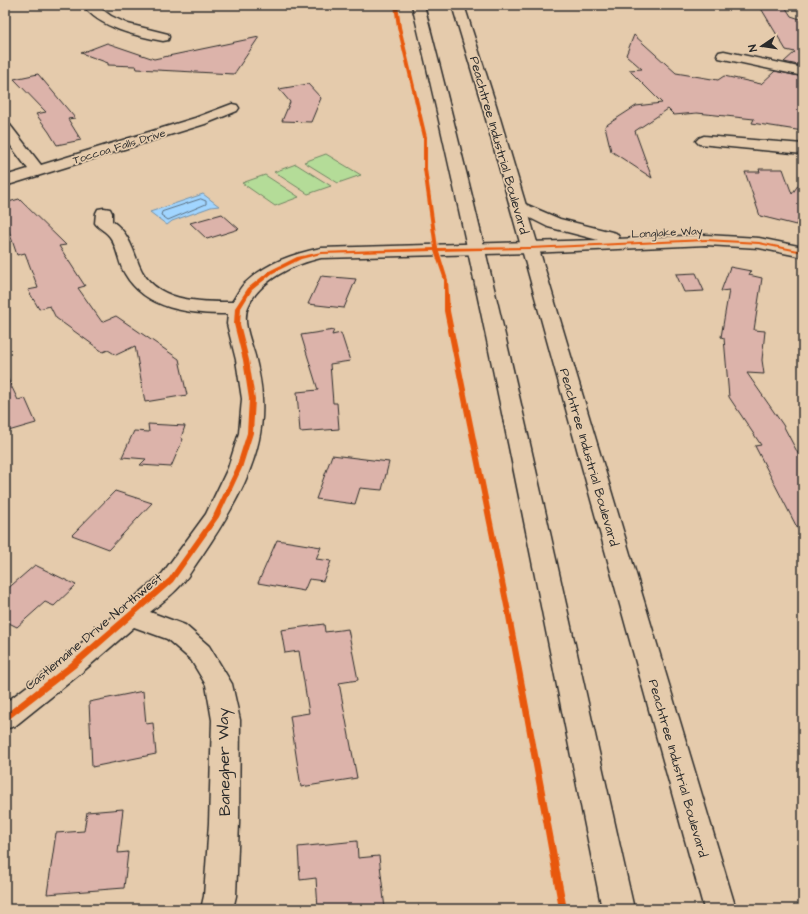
<svg xmlns="http://www.w3.org/2000/svg" width="808" height="914" viewBox="0 0 808 914" font-family="'Architects Daughter',sans-serif">
  <style>
    .green { fill: #b4dc98; stroke: #708462 }
    .water { fill: #a1d5ff; stroke: #7291aa }
    .lines { fill: none; stroke-linecap: round; stroke-linejoin: round }
    .shore { stroke: #5a6f80; stroke-width: 1 }
    .building { fill: #dcb3aa; stroke: #2b2b2b }
    .minor-casing { stroke: #2b2b2b; stroke-width: 3 }
    .highway-casing { stroke: #2b2b2b; stroke-width: 3 }
    .minor { fill: #e5cbac; fill-rule: evenodd }
    .highway { fill: #e5cbac; fill-rule: evenodd }
    .cycleway-casing { stroke: #e5cbac; stroke-width: 2 }
    .cycleway { fill: #e8590c; fill-rule: evenodd }
    .labels { text-anchor: middle; stroke-width: 3.5; stroke-linejoin: round; paint-order: stroke }
    .far-street-label { font-size: 11px; fill: #2b2b2b; stroke: #e5cbac }
    .street-label { font-size: 13px; fill: #2b2b2b; stroke: #e5cbac }
    .near-street-label { font-size: 16px; fill: #2b2b2b; stroke: #e5cbac }
  </style>
  <rect width="100%" height="100%" fill="#e5cbac"/>
  <filter id="ink" filterUnits="userSpaceOnUse"><feTurbulence type="fractalNoise" baseFrequency=".025" numOctaves="2"/><feDisplacementMap in="SourceGraphic" scale="8" xChannelSelector="R" yChannelSelector="G"/><feConvolveMatrix kernelMatrix="1 2 1 2 8 2 1 2 1" color-interpolation-filters="sRGB"/></filter>
  <g filter="url(#ink)">
    <path class="green" d="M326 154 361 175 338 183 304 162Z
      M296 164 331 186 308 194 274 172Z
      M265 175 299 197 275 206 242 183Z"/>
    <path class="water" d="M203 194 219 206 211 207 172 221 167 225 150 212Z"/>
    <g class="lines">
      <path class="shore" d="M201 199 206 201V204L168 220 161 215 162 212Z"/>
    </g>
    <path class="building" d="M759 5H784L791 16 803 20V66L784 62 795 52 786 50Z
      M634 35 676 73 718 80 724 76 761 84 775 71 803 77V131L752 123 754 119 697 113 674 115 668 109 635 131 652 178 611 151 605 126 636 106 662 103 629 70 642 69 626 55Z
      M259 37 234 74 137 69 136 66 108 65V63L81 53 107 43 154 59Z
      M38 74 75 118 68 119 81 140 57 145 49 132 36 114 46 112 14 79Z
      M308 84 321 98 311 122 282 121 290 102 279 89Z
      M759 169H783L792 194 803 178V222L798 220 796 225 760 216 745 172H760Z
      M19 199 66 245 59 246 85 286 78 288 102 322 116 316 179 359 187 395 145 402 135 346 116 355 108 350 103 352 56 318 50 306 39 309 28 290 38 288 25 253 17 255 5 219V203Z
      M222 214 239 229 207 239 190 223Z
      M730 267 751 271 749 275 762 278 754 330 765 331 762 360 764 374 747 373 783 425 803 463V539L755 446 761 445 729 397 724 338 721 337 729 290 721 291Z
      M696 273 704 291 684 292 676 274Z
      M321 276 356 279 344 308 308 304Z
      M334 330 332 335 341 333 350 361 330 364 333 403H337L339 429 300 432 297 392 318 390 301 335Z
      M5 373 18 400 25 398 36 423 5 432Z
      M148 424 185 426 181 438 183 439 171 467 140 465 146 459 122 457 134 431 149 432Z
      M332 455 389 462 382 490 360 488 355 504 316 499Z
      M115 491 152 503 109 549 72 535Z
      M277 540 321 547 316 559 331 561 323 581 309 579 304 591 258 583Z
      M35 565 76 585 54 606 45 602 17 627 5 621V591Z
      M324 624 325 632 348 629 358 680 339 683 357 778 301 787 290 716 309 713 299 651 285 653 281 630Z
      M143 691 146 724 153 723 156 754 92 767 89 702Z
      M123 809 118 853 128 852 124 888 47 894 56 833 84 831 87 812Z
      M357 841 358 858 379 856 385 909H318L316 878 300 880 298 847Z"/>
    <g class="lines">
      <g class="minor-casing">
        <path id="minor" d="M83 5H96L111 16 128 24 168 34 169 37 168 40 163 41C137 36 99 28 83 5Z
          M724 51 803 68V76L719 58 717 55 719 52Z
          M232 104 237 105 239 108 237 111 205 124 5 186V176L28 169 5 138V124L10 125 41 165 195 118Z
          M704 136 803 144V154L699 144 696 141 699 138Z
          M518 201 560 219 616 233 619 237 617 239 706 235 759 238 803 247V257L759 248 706 245 530 253 321 258C294 264 259 280 248 307 241 323 253 345 256 360 259 373 262 386 262 399 266 457 232 511 201 557 194 566 188 578 180 586 171 596 160 604 150 612L185 625 209 646 232 684 240 720 239 823 236 896 233 909H201L204 896 209 823 212 720 206 685 191 660 167 639 134 627 81 673 15 726 5 729V703L63 659 162 574 206 514 228 468 239 433 242 399 236 360 227 324 228 314C190 314 146 310 125 274 118 263 118 248 110 237 106 231 99 229 95 223L96 213 98 209 104 208 110 209 112 213V221C128 232 132 247 139 265 154 302 198 302 232 302 236 297 239 289 244 284 266 263 292 254 321 248L598 240 548 227 512 209 510 206 512 203Z"/>
      </g>
      <g class="highway-casing">
        <path id="highway" d="M412 5H424C502 304 566 607 634 909H602C540 607 484 304 412 5Z
          M452 5H464L496 105 736 909H704L482 105Z"/>
      </g>
      <use href="#minor" class="minor"/>
      <use href="#highway" class="highway"/>
      <g class="cycleway-casing">
        <path id="cycleway" d="M394 5H398L401 27 427 137V169L438 248 530 247 706 239 759 242 803 251V253L759 244 706 241 530 249 439 251 448 280 450 311 511 611 567 909H559L505 611 444 311V280L434 251 321 254 301 259 273 273 252 290 241 308 240 324 249 360 255 399 253 433 242 468 219 517 173 582 75 668 8 720 5 721V714L69 664 169 578 213 516 236 468 247 433 249 399 243 360 234 324 235 308 248 288 269 271 297 257 321 252 434 248 423 169V137L397 27Z"/>
      </g>
      <use href="#cycleway" class="cycleway"/>
    </g>
  </g>
  <g class="labels">
    <g class="far-street-label">
      <text transform="translate(119 146) rotate(-17)" y="4">Toccoa Falls Drive</text>
      <text transform="translate(667 232) rotate(-3)" y="4">Longlake Way</text>
    </g>
    <g class="street-label">
      <text transform="translate(500 145) rotate(74)" y="5">Peachtree Industrial Boulevard</text>
      <text transform="translate(590 457) rotate(74)" y="5">Peachtree Industrial Boulevard</text>
      <text transform="translate(93 631) rotate(-40)" y="5">Castlemaine Drive Northwest</text>
      <text transform="translate(679 768) rotate(74)" y="5">Peachtree Industrial Boulevard</text>
    </g>
    <g class="near-street-label">
      <text transform="translate(223 762) rotate(-91)" y="6">Banegher Way</text>
    </g>
  </g>
  <rect width="808" height="914" fill="none" stroke="#e5cbac" stroke-width="20"/>
  <rect x="10" y="10" width="788" height="894" fill="none" stroke="#2b2b2b" stroke-width="1.5" filter="url(#ink)"/>
  <g transform="translate(762 46) rotate(257)" stroke="#e5cbac" stroke-width="3" paint-order="stroke">
  <path d="M0-3L7 15L0 10L-7 15Z" fill="#2b2b2b"/>
  <text y="-6" font-size="11" font-weight="bold" text-anchor="middle" fill="#2b2b2b">N</text>
  </g>
</svg>
